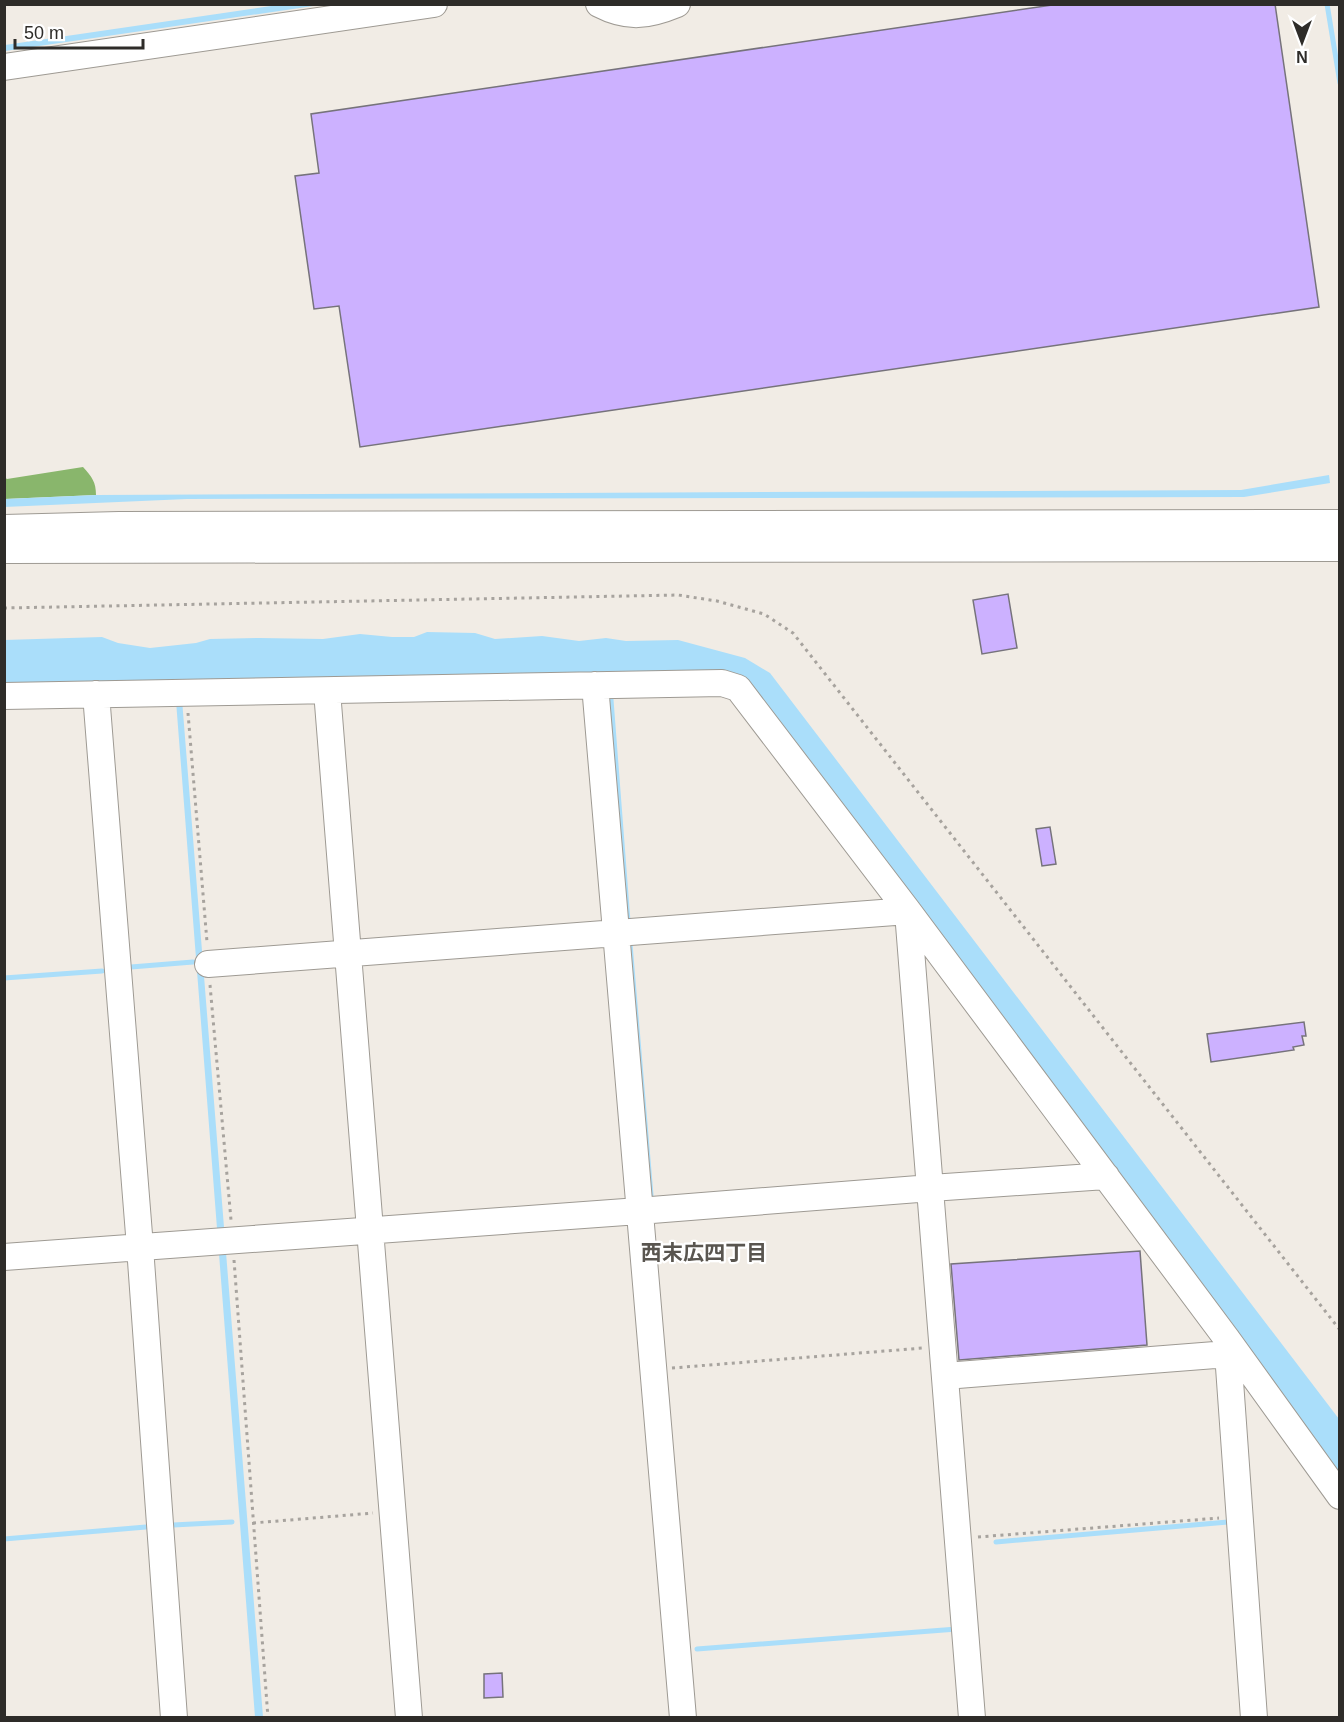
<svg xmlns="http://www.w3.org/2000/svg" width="1344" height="1722" viewBox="0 0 1344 1722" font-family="Arial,'Noto Sans JP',sans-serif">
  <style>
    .forest { fill: #89b66c }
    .water { fill: #aadefa }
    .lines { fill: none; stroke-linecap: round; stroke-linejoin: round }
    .stream { stroke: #aadefa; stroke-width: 5 }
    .building { fill: #ccb1ff; stroke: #76737b; stroke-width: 1.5 }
    .minor-casing { stroke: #9e9a93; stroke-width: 28 }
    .path { stroke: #a7a39e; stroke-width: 3; stroke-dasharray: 3 4.5; stroke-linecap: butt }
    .minor { stroke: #fff; stroke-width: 26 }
    .labels { text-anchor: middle; stroke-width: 4.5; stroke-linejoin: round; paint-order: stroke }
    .neighbourhood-label { font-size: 21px; font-weight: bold; fill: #59554f; stroke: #fff }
  </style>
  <rect width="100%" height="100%" fill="#f1ece5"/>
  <path class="forest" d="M83 467C92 477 96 482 96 495L5 499 4 477 7 479Z"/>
  <path class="water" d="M278 5H320L5 51V45Z
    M1329 475 1330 483 1244 497 187 499 4 507 5 499 96 495 1241 490Z
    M427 632 475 633 495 639 542 636 579 641 606 638 626 641 678 640 745 658 770 673 1339 1419V1473L1332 1465 754 696 612 680 631 928H624L600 680 181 687 263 1717H255L176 701 5 689 4 640 102 637 118 643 150 648 196 643 210 639 260 638 323 639 360 634 392 637H414Z
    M632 938 654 1201 647 1202 625 939Z"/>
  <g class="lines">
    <path class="stream" d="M1327 4 1340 83
      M131 967 193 962
      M4 978 102 971
      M173 1525 232 1522
      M4 1539 146 1527
      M996 1542 1228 1522
      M697 1649 957 1629"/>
  </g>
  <path class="building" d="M1059 4H1275L1319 307 360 447 339 306 314 309 295 176 319 173 311 114Z
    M1008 594 1017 648 982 654 973 600Z
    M1050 827 1056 864 1042 866 1036 829Z
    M1304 1022 1306 1036H1302L1304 1045 1293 1047 1294 1050 1211 1062 1207 1034Z
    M1140 1251 1147 1345 959 1360 951 1264Z
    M502 1673 503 1697 484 1698V1674Z"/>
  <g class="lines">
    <g class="minor-casing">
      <path id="minor" d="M599 4C628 19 648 16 677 4
        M4 67 434 4
        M4 528 119 525 1340 523
        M4 550 1340 548
        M595 685 683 1718
        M327 691 409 1718
        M96 694 140 1247 174 1718
        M4 696 722 683 738 688 908 911 1227 1339 1340 1496
        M908 912 972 1718
        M208 964 908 911
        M4 1257 639 1211 931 1188 1106 1176
        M1227 1339 1254 1718
        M945 1376 1228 1354"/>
    </g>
    <path class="path" d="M4 608 678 595 717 601 764 614 793 633 1340 1330
      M188 713 207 942
      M210 985 231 1220
      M234 1260 268 1718
      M672 1368 923 1348
      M253 1523 373 1513
      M978 1537 1219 1518"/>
    <use href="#minor" class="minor"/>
  </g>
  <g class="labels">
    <g class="neighbourhood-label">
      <text x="704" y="1260">西末広四丁目</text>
    </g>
  </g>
  <rect width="1344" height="1722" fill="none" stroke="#2e2c29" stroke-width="12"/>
  <g transform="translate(1302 42) rotate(180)" stroke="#ffffff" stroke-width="4.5" paint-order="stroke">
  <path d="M0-4.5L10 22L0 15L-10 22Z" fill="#2e2c29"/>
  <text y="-9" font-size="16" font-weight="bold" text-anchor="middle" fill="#2e2c29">N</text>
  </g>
  <path d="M15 39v9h128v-9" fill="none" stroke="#2e2c29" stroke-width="3"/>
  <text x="24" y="39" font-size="18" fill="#2e2c29" stroke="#ffffff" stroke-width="4.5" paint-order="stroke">50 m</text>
</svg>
